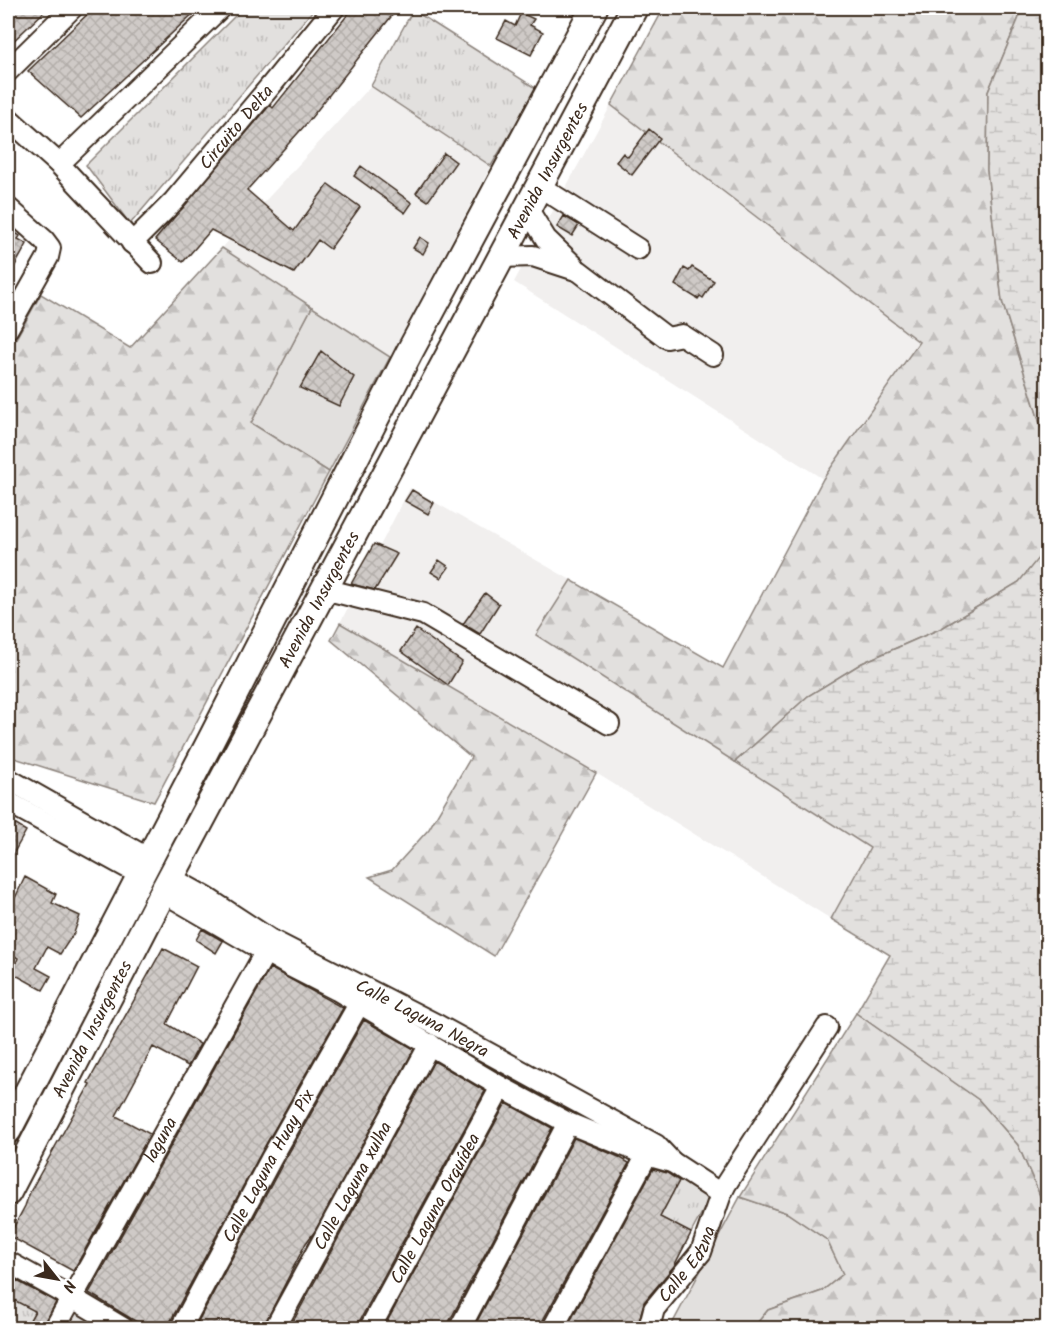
<svg xmlns="http://www.w3.org/2000/svg" width="1055" height="1336" viewBox="0 0 1055 1336" font-family="Kalam,sans-serif">
  <style>
    .built { fill: #f1efee }
    .grass { fill: #e2e0de; stroke: #8e857e; stroke-width: 1.5 }
    .forest { fill: url(#forest-firs); stroke: #8e857e; stroke-width: 1.5 }
    .wetland { fill: url(#wetland-marsh); stroke: #8e857e; stroke-width: 1.5 }
    .park { fill: url(#park-tufts); stroke: #8e857e; stroke-width: 1.5 }
    .building { fill: url(#building-cross-hatch); stroke: #3b2a1e; stroke-width: 1.5 }
    .lines { fill: none; stroke-linecap: round; stroke-linejoin: round }
    .minor-casing { stroke: #3b2a1e; stroke-width: 24 }
    .major-casing { stroke: #3b2a1e; stroke-width: 30 }
    .minor { stroke: #fff; stroke-width: 20 }
    .major { stroke: #fff; stroke-width: 26 }
    .labels { text-anchor: middle; stroke-width: 4.5; stroke-linejoin: round; paint-order: stroke }
    .street-label { font-size: 18px; fill: #3b2a1e; stroke: #fff }
  </style>
  <defs>
    <pattern id="forest-firs" width="22" height="20" patternUnits="userSpaceOnUse" patternTransform="scale(1.5)"><rect width="22" height="20" fill="#e2e0de"/><path d="M5 1l3.5 6h-7zM16 11l3.5 6h-7z" fill="#c3c0be"/></pattern>
    <pattern id="wetland-marsh" width="20" height="14" patternUnits="userSpaceOnUse" patternTransform="scale(1.5)"><rect width="20" height="14" fill="#e2e0de"/><path d="M1 5h8M5 5V1M11 12h8M15 12V8" fill="none" stroke="#c3c0be"/></pattern>
    <pattern id="park-tufts" width="24" height="20" patternUnits="userSpaceOnUse" patternTransform="scale(1.5)"><rect width="24" height="20" fill="#e2e0de"/><path d="M3 7l-1-3M5 7V3M7 7l1-3M15 17l-1-3M17 17v-4M19 17l1-3" fill="none" stroke="#c3c0be"/></pattern>
    <pattern id="building-cross-hatch" width="8" height="8" patternUnits="userSpaceOnUse" patternTransform="scale(1.5)"><rect width="8" height="8" fill="#cfcac7"/><path d="M0 0l8 8M0 8l8-8" fill="none" stroke="#b3aeaa"/></pattern>
  </defs>
  <rect width="100%" height="100%" fill="#fff"/>
  <filter id="ink" filterUnits="userSpaceOnUse"><feTurbulence type="fractalNoise" baseFrequency=".0167" numOctaves="2"/><feDisplacementMap in="SourceGraphic" scale="12" xChannelSelector="R" yChannelSelector="G"/><feConvolveMatrix kernelMatrix="1 2 1 2 8 2 1 2 1" color-interpolation-filters="sRGB"/></filter>
  <g filter="url(#ink)">
    <path class="built" d="M371 86 491 166 390 357 222 248Z
      M611 105 919 341 823 479 514 282Z
      M410 488 571 580 537 636 870 848 831 919 596 773 340 623Z"/>
    <path class="grass" d="M312 307 390 357 329 472 251 423Z
      M740 1197 787 1213 827 1240 843 1274 822 1291 768 1310 753 1328H670Z"/>
    <path class="forest" d="M664 8H1023L988 92 987 170 1002 301 1047 446V548L1019 582 942 628 862 663 808 696 735 762 536 635 571 580 723 668 823 479 919 342 611 105Z
      M222 248 312 307 251 423 329 472 154 802 8 756V353L41 294 130 348Z
      M340 623 596 773 494 956 369 877 392 870 429 829 471 757 331 640Z
      M856 1013 979 1100 1018 1145 1042 1200 1047 1222V1328H753L768 1310 822 1291 843 1274 827 1240 787 1213 740 1197Z"/>
    <path class="wetland" d="M1023 8H1047V446L1002 301 987 170 988 92Z
      M1047 547 1048 548 1047 1222 1042 1200 1018 1145 979 1100 856 1013 890 955 831 919 870 848 735 762 808 696 862 663 942 628 1019 582Z"/>
    <path class="park" d="M243 8H315L130 224 86 165Z
      M413 10 537 89 491 166 371 86Z
      M682 1175 713 1192 691 1233 660 1217Z
      M8 1297 35 1310 30 1320 45 1328H8Z
      M73 1301 121 1328H60Z"/>
    <path class="building" d="M8 8H48L8 46Z
      M94 8H199L81 118 28 71Z
      M353 8H398L307 123 247 190 294 231 328 184 360 207 330 249 318 240 294 273 211 230 183 262 155 240 270 105 273 108Z
      M521 13 534 19 530 25 543 32 531 55 497 38 506 21 515 26Z
      M649 129 660 138 632 175 616 162 623 153 628 157Z
      M444 153 456 162 428 201 416 193Z
      M361 166 412 203 405 213 354 176Z
      M564 216 579 225 572 236 557 227Z
      M11 230 20 236 18 239 27 244 8 278V232L9 233Z
      M420 237 429 243 423 254 413 248Z
      M692 267 714 281 703 298 700 296 698 299 675 285 684 268 689 271Z
      M321 351 354 377 339 406 300 388Z
      M412 490 434 503 428 514 405 501Z
      M374 544 397 554 375 590 351 584Z
      M439 560 449 567 441 578 431 572Z
      M485 593 499 604 480 634 463 624Z
      M416 629 462 662 448 685 401 651Z
      M8 820 26 831 8 863Z
      M25 877 56 894 52 903 80 916 74 933 60 954 47 947 36 968 51 976 43 990 12 973 18 958 8 952V896L14 900Z
      M202 929 223 941 216 953 196 940Z
      M163 948 197 966 167 1024 200 1044 188 1066 153 1047 116 1116 150 1134 73 1271 9 1236 25 1206 30 1192 90 1084 88 1083Z
      M270 968 343 1008 261 1153 170 1322 169 1329H151L135 1321 89 1293Z
      M364 1020 414 1049 315 1231 306 1243 262 1329H194L282 1165Z
      M434 1061 485 1091 359 1322 358 1329H289Z
      M506 1103 552 1128 449 1322 448 1329H383Z
      M574 1138 619 1157 629 1163 542 1322 541 1329H473Z
      M653 1169 667 1173 679 1181 660 1217 691 1233 674 1266 644 1302 637 1329H566Z
      M8 1276 56 1302 43 1327 30 1320 35 1311 8 1297Z"/>
    <g class="lines">
      <g class="minor-casing">
        <g id="minor">
          <path d="M8 71 72 8"/>
          <path d="M8 118 59 164 152 263"/>
          <path d="M59 164 220 8"/>
          <path d="M539 186 638 249"/>
          <path d="M8 208 44 240 50 248 48 257 8 328"/>
          <path d="M527 208 546 239 574 266"/>
          <path id="s1" d="M132 243 174 201 273 83 334 8"/>
          <path d="M501 257 533 256 579 271 667 338 682 335 713 355"/>
          <path d="M324 589 423 614 609 724"/>
          <path d="M8 779 149 859"/>
          <path d="M8 802 141 875"/>
          <path id="s2" d="M171 878 207 898 271 940 439 1026 656 1145 672 1162 721 1194"/>
          <path d="M163 892 292 967 337 990 501 1087 568 1123 647 1155 672 1162"/>
          <path d="M8 1262 71 1297 123 1328"/>
          <path id="s3" d="M55 1328 266 951"/>
          <path id="s4" d="M181 1328 271 1159 359 1004"/>
          <path id="s5" d="M275 1328 430 1044"/>
          <path id="s6" d="M370 1328 501 1087"/>
          <path d="M460 1328 568 1123"/>
          <path d="M553 1328 647 1155"/>
          <path id="s7" d="M649 1328 654 1309 701 1252 721 1194 726 1184 827 1027"/>
        </g>
      </g>
      <g class="major-casing">
        <g id="major">
          <path d="M8 1130 211 740 409 353 594 8"/>
          <path id="s8" d="M8 1192 163 892 634 8"/>
        </g>
      </g>
      <use href="#minor" class="minor"/>
      <use href="#major" class="major"/>
    </g>
  </g>
  <g class="labels">
    <g class="street-label">
      <text dy="6" stroke="none"><textPath href="#s1" startOffset="156">Circuito Delta</textPath></text>
      <text dy="6" stroke="none"><textPath href="#s8" startOffset="1155">Avenida Insurgentes</textPath></text>
      <text dy="6" stroke="none"><textPath href="#s8" startOffset="669">Avenida Insurgentes</textPath></text>
      <text dy="6" stroke="none"><textPath href="#s2" startOffset="288">Calle Laguna Negra</textPath></text>
      <text dy="6" stroke="none"><textPath href="#s8" startOffset="183">Avenida Insurgentes</textPath></text>
      <text dy="6" stroke="none"><textPath href="#s3" startOffset="216">laguna</textPath></text>
      <text dy="6" stroke="none"><textPath href="#s4" startOffset="184">Calle Laguna Huay Pix</textPath></text>
      <text dy="6" stroke="none"><textPath href="#s5" startOffset="162">Calle Laguna xulha</textPath></text>
      <text dy="6" stroke="none"><textPath href="#s6" startOffset="136">Calle Laguna Orquídea</textPath></text>
      <text dy="6" stroke="none"><textPath href="#s7" startOffset="76">Calle Edzna</textPath></text>
    </g>
  </g>
  <rect width="1055" height="1336" fill="none" stroke="#fff" stroke-width="30"/>
  <rect x="15" y="15" width="1025" height="1306" fill="none" stroke="#3b2a1e" stroke-width="2" filter="url(#ink)"/>
  <g transform="translate(57 1279) rotate(121)" stroke="#ffffff" stroke-width="4.5" paint-order="stroke">
  <path d="M0-4.5L10 22L0 15L-10 22Z" fill="#3b2a1e"/>
  <text y="-9" font-size="16" font-weight="bold" text-anchor="middle" fill="#3b2a1e">N</text>
  </g>
</svg>
